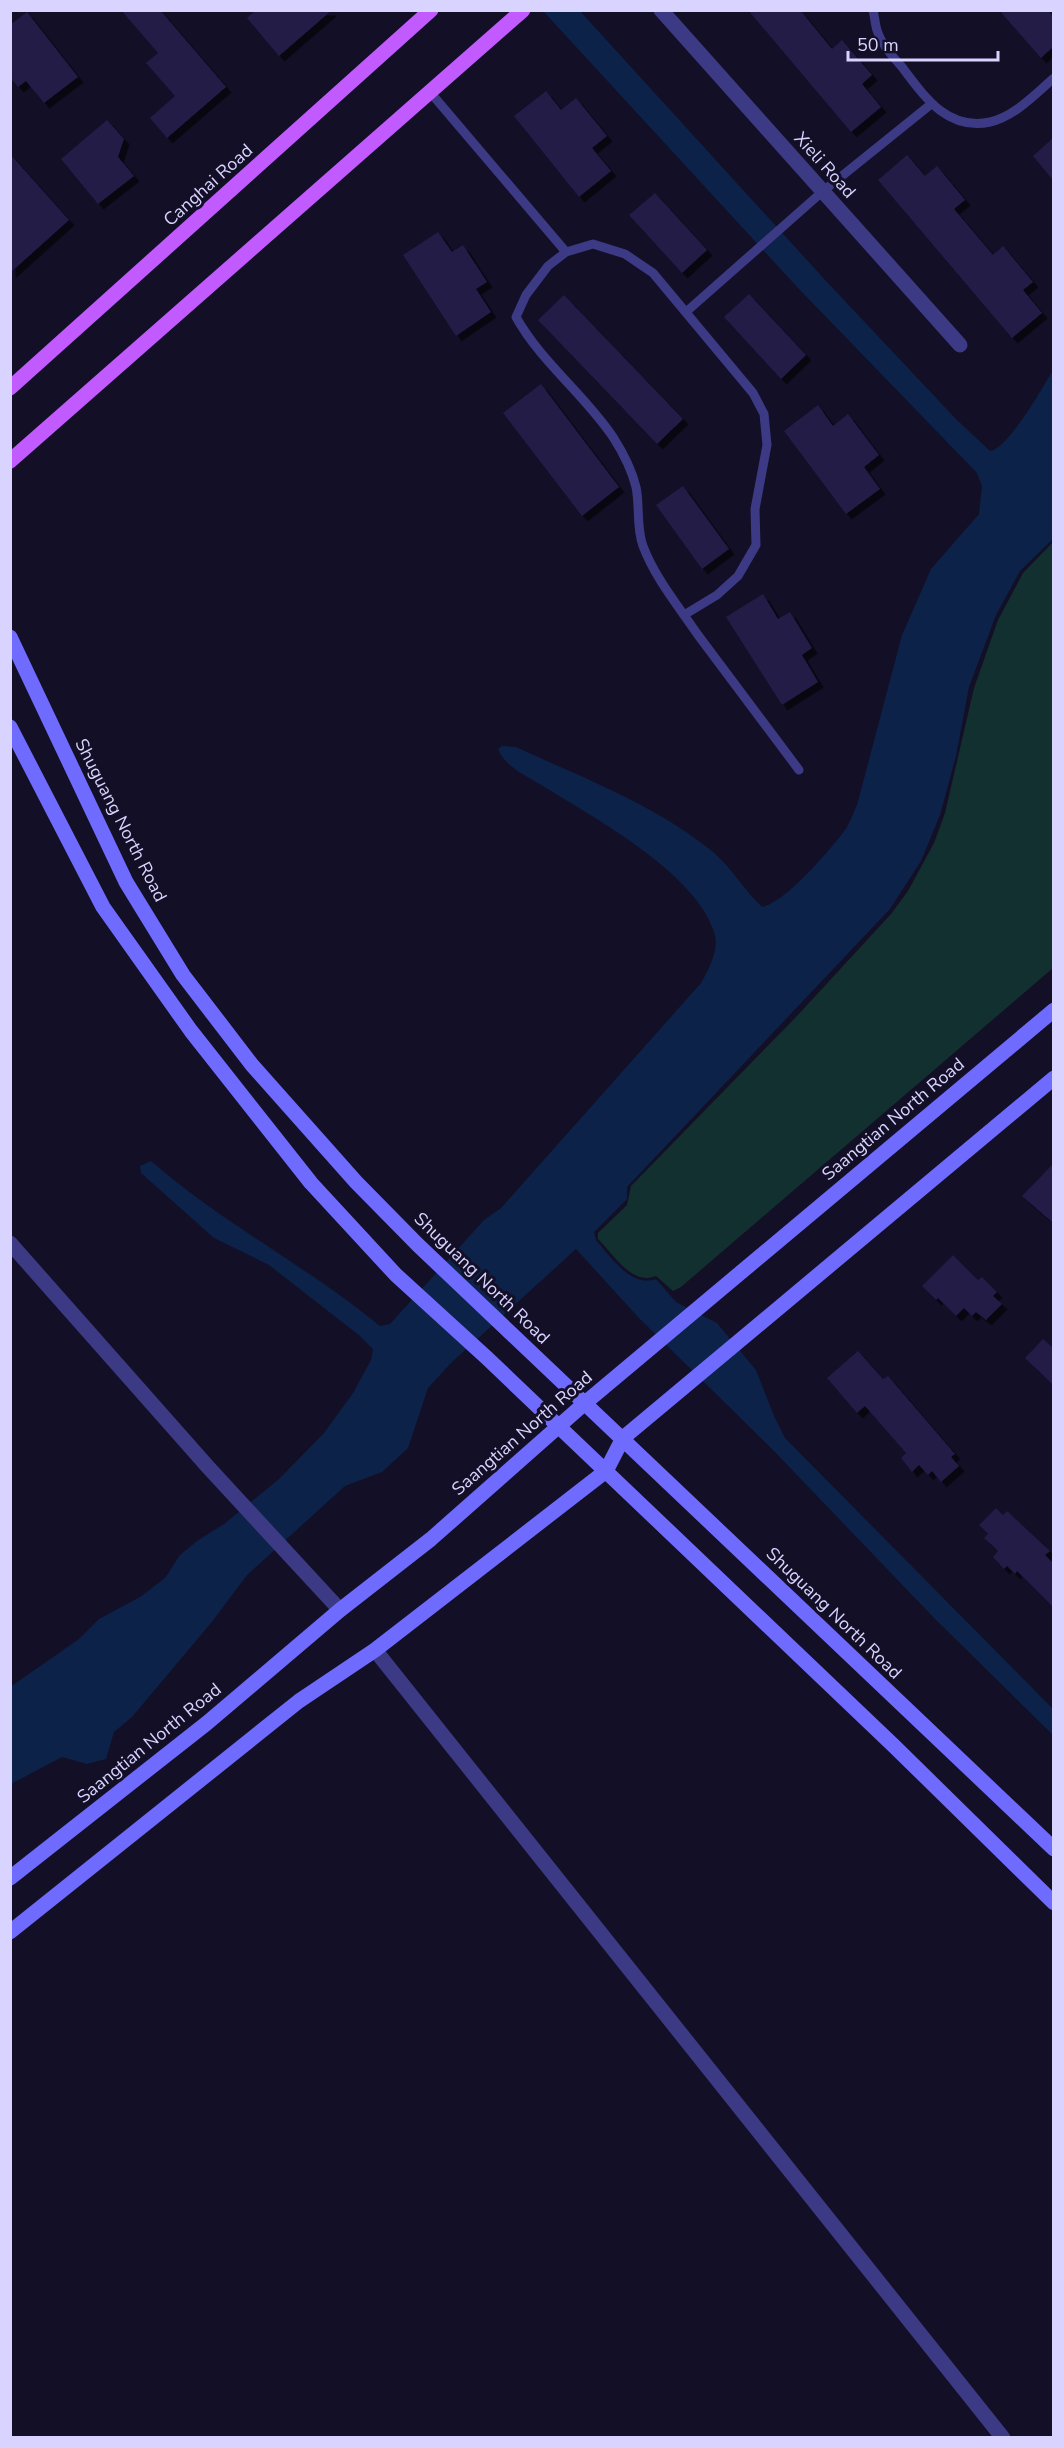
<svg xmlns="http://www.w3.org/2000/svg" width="1064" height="2448" viewBox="0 0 1064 2448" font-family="'Nunito Sans',sans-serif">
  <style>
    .green { fill: #12302f }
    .water { fill: #0c2248 }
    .building { fill: #241b47; filter: url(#shadow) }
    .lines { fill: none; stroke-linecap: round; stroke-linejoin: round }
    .lane { stroke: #3d3a85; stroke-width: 9 }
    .street { stroke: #3d3a85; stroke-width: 15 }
    .secondary { stroke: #6f6bff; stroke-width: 15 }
    .primary { stroke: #c25bff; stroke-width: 15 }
    .labels { text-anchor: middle; stroke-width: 6; stroke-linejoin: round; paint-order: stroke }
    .street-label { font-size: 18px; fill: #d9d4ff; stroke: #130f26 }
  </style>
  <defs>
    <filter id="shadow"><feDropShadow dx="5.5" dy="5.5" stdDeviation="0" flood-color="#0009"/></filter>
  </defs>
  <rect width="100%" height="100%" fill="#130f26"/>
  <path class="green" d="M1053 542V968L681 1287 673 1291 656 1276C632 1286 614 1255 598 1239V1233L627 1205 631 1186 796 1017 891 914 908 891 934 843 945 813 974 688 998 620 1023 573Z"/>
  <path class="water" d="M543 11H580L827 282 956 419 990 451C1008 449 1043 387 1053 370V539L1020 571 996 615 969 687 956 756 940 815 921 861 890 909 627 1187V1199L594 1232 596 1240C611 1257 631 1288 656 1279L676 1302 717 1323 756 1370 774 1416 785 1438 1053 1709V1735L935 1619 773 1450 638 1317 576 1249 451 1363 428 1388 408 1448 382 1472 345 1486 247 1575 211 1623 132 1717 114 1732 106 1759 87 1764 62 1757 11 1784 10 1687 79 1639 99 1619 140 1597 165 1578 180 1555 197 1541 224 1524 279 1479 324 1433 353 1393 371 1360 373 1349 360 1336 269 1265 214 1238 141 1173 140 1166 151 1161C222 1223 307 1266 380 1326L390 1324 484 1220 501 1208 701 983C709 968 720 949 714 932 695 872 594 818 543 786 528 777 504 766 498 749L502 746 516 747C583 778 656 805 713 852 732 868 744 890 762 907 786 902 829 851 845 830 850 823 853 813 857 805L902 635 931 569 979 514 982 486 977 473 798 288Z"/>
  <path class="building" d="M121 10H160L226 87 167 138 150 118 175 96 146 63 158 53Z
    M256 10H332L279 56 247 18Z
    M748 10H800L832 49 842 40 872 75 862 84 881 107 851 132Z
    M999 10H1048L1053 17V47L1041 58Z
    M27 12 78 77 44 103 26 81 18 87 10 77V25Z
    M546 91 561 110 576 98 607 136 592 148 611 171 579 197 514 116Z
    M107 120 124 139 118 157 134 176 98 204 61 159Z
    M1053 138V180L1033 156Z
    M10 154 69 220 10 273Z
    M907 155 925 176 937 166 965 200 954 209 993 255 1003 246 1033 282 1023 290 1042 313 1012 338 878 180Z
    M655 193 707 250 682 273 629 215Z
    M438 232 452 252 463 245 487 282 476 289 491 312 456 336 403 255Z
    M749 294 806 355 781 379 724 317Z
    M564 295 683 419 657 444 538 320Z
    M541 384 619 487 582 516 503 413Z
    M818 405 833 426 848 414 879 455 864 467 880 489 846 514 784 431Z
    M683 486 729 549 702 569 656 505Z
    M763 594 778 619 790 612 812 648 802 655 818 682 782 705 726 617Z
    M1053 1164V1223L1022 1196Z
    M953 1255 978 1280 982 1277 997 1292 993 1296 1002 1304 986 1320 976 1312 972 1316 964 1308 956 1316 938 1298 936 1300 922 1286Z
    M1043 1339 1053 1348V1385L1025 1358Z
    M858 1351 883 1379 888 1376 955 1454 951 1457 959 1466 941 1482 932 1471 928 1475 919 1465 912 1472 901 1458 906 1453 865 1406 857 1413 827 1378Z
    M996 1508 1003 1515 1007 1511 1050 1551 1045 1555 1053 1563V1607L1017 1571 1015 1574 1007 1566 1004 1569 993 1557 998 1551 984 1538 988 1534 979 1525Z"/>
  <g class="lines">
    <path class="lane" d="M873 10C875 18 875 26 878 33 883 46 893 57 902 67 924 96 947 131 990 122 1014 117 1035 94 1054 78
      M430 92 566 252
      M686 312 822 192 930 105
      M684 615 717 595 738 576 756 545 755 509 767 445 764 414 753 393 653 273 625 254 593 244 566 252 548 266 526 295 516 317C541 362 584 394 613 437 622 451 632 471 636 487 640 506 636 527 643 546 655 578 679 607 698 635L799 770"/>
    <path class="street" d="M661 10 960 345
      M10 1243 208 1467 340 1610
      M375 1650 1003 2438"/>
    <path class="secondary" d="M10 637 126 882 183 975 252 1065 356 1182 418 1245 1054 1849
      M10 727 103 907 191 1031 311 1183 396 1275 487 1358 894 1746 1054 1903
      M10 1878 207 1723 340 1610 431 1539 585 1403 1054 1010
      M10 1932 299 1701 375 1650 606 1471 623 1438 1054 1078"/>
    <path class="primary" d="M10 388 431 10
      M10 461 523 10"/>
  </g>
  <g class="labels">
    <g class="street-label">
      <text transform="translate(825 165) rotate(48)" y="6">Xieli Road</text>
      <text transform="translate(208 185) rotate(-42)" y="6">Canghai Road</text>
      <text transform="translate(121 820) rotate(63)" y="6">Shuguang North Road</text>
      <text transform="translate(893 1119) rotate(-40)" y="6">Saangtian North Road</text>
      <text transform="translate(482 1278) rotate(44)" y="6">Shuguang North Road</text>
      <text transform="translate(522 1433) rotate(-41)" y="6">Saangtian North Road</text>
      <text transform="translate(834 1613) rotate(44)" y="6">Shuguang North Road</text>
      <text transform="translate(149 1743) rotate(-39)" y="6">Saangtian North Road</text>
    </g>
  </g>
  <rect width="1064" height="2448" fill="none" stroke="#d9d4ff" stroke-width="24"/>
  <path d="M848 51v9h150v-9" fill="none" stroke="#d9d4ff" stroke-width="3"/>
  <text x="857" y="51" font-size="18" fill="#d9d4ff" stroke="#130f26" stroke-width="4.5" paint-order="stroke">50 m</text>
</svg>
